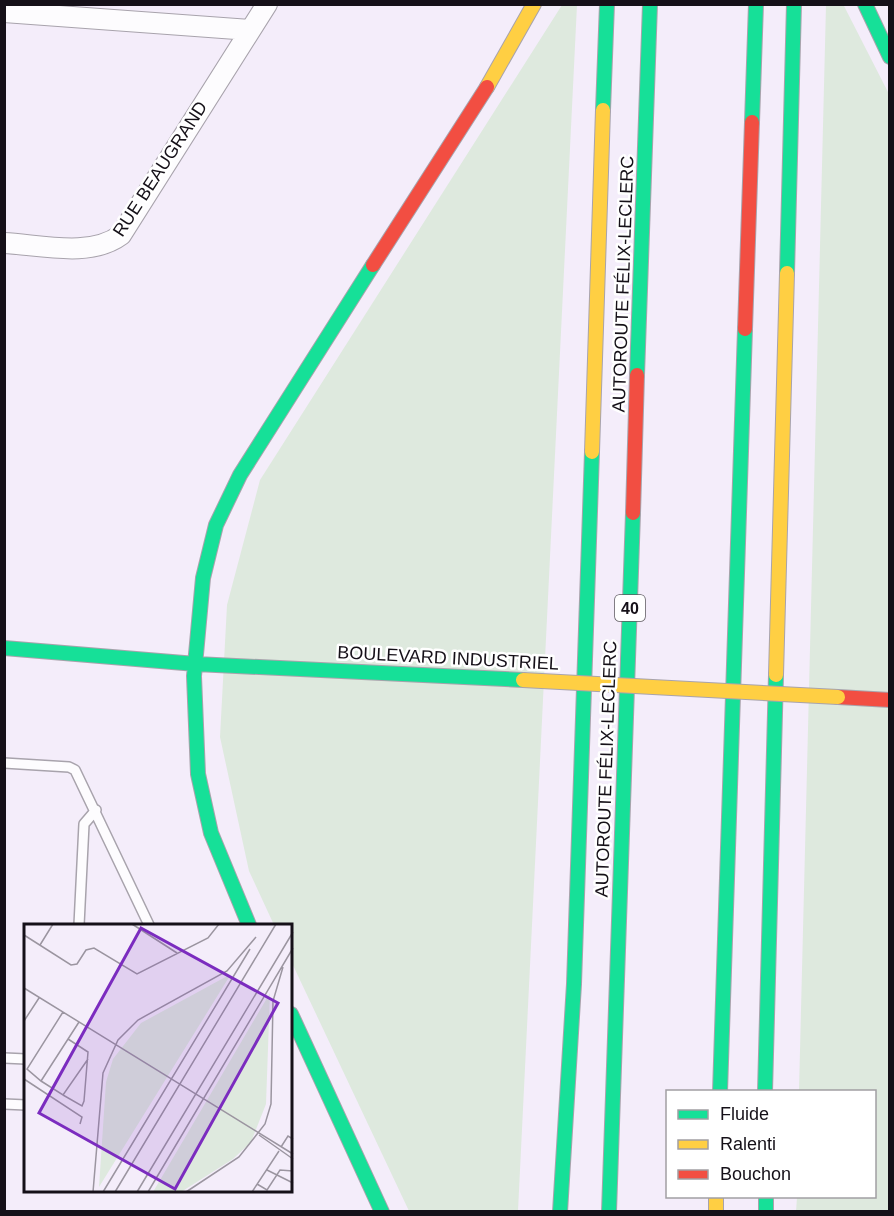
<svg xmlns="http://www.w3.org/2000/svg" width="894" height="1216" viewBox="0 0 894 1216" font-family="Helvetica,sans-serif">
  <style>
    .green { fill: #dee9de }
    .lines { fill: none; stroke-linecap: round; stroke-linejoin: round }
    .lane-casing { stroke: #a8a3ac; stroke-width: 12 }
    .street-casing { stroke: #a8a3ac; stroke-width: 22 }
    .fast-casing { stroke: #a8a3ac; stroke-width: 16 }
    .slow-casing { stroke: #a8a3ac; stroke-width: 16 }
    .jam-casing { stroke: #a8a3ac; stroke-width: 16 }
    .lane { stroke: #fdfcfe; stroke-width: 9 }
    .street { stroke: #fdfcfe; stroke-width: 20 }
    .fast { stroke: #16e098; stroke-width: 14 }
    .slow { stroke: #ffcf43; stroke-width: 14 }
    .jam { stroke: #f24e42; stroke-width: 14 }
    .slow-bridge-casing { stroke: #a8a3ac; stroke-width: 16; stroke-linecap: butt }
    .slow-bridge { stroke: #ffcf43; stroke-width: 14 }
    .labels { text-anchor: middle; stroke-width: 5; stroke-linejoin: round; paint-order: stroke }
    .shield { fill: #fff; stroke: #5b585d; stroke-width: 1.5 }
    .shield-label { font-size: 16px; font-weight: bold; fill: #151018 }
    .street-label { font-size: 18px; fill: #151018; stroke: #fff }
    .inset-road { fill: none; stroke: #9b95a0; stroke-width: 1.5 }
    .view { fill: #7b2cbf; fill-opacity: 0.15; stroke: #7b2cbf; stroke-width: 3 }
    .inset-edge { fill: none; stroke: #151018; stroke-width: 3 }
  </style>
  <rect width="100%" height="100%" fill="#f4edfa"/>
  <path class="green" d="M843 4 890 96V1211L796 1212 797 1197 874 1196V1092L799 1091 826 5Z
    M562 5H577L518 1211H409L291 961V925H274L249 871 220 737 227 605 260 480Z"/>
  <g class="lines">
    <g class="lane-casing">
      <path id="lane" d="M4 763 69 767 75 770 149 925
        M79 925 84 824 96 810
        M4 1058 26 1059
        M4 1104 26 1105"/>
    </g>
    <g class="street-casing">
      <path id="street" d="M4 12 250 30
        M4 243C41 245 90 258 121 235L267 4"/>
    </g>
    <g class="fast-casing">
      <path id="fast" d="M865 4 890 57
        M603 110 607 4
        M752 122 756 4
        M787 273 794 4
        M637 375 650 4
        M4 648 196 664 523 680
        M249 925 211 833 198 774 194 676 203 578 216 525 240 475 373 265
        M291 1014 382 1212
        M720 1092 745 329
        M765 1092 776 675
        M766 1196V1212
        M560 1212 574 984 592 452
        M609 1212 633 513"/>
    </g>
    <g class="slow-casing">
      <path id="slow" d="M487 87 534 4
        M592 452 603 110
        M776 675 787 273
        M716 1196V1212"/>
    </g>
    <g class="jam-casing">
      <path id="jam" d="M373 265 487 87
        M745 329 752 122
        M633 513 637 375
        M838 697 890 700"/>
    </g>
    <use href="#lane" class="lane"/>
    <use href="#street" class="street"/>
    <use href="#fast" class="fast"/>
    <use href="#slow" class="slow"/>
    <use href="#jam" class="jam"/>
    <g class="slow-bridge-casing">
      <path id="slow-bridge" d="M523 680 838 697"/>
    </g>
    <use href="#slow-bridge" class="slow-bridge"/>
  </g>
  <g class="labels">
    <rect class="shield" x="615" y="595" width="30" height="26" rx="4.5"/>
    <g class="shield-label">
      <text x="630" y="614">40</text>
    </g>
    <g class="street-label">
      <text transform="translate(160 169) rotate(-57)" y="6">RUE BEAUGRAND</text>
      <text transform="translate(623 284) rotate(-88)" y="6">AUTOROUTE FÉLIX-LECLERC</text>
      <text transform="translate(448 658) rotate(3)" y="6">BOULEVARD INDUSTRIEL</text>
      <text transform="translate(606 769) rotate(-88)" y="6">AUTOROUTE FÉLIX-LECLERC</text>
    </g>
  </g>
  <g transform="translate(24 924)">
    <rect width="268" height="268" fill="#f4edfa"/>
    <path d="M207 50 75 263 82 158 89 135 117 99ZM246 69 242 180 227 218 209 235 157 268H129Z" fill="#dee9de"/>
    <path class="inset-road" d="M108 0 153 29M0 11 47 41 53 40 62 26 70 24 113 50 184 14 195 0M16 21 29 0M0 64 269 230M39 88 3 145 17 157 55 98M0 97 15 74M0 155 58 193 56 200M17 157 39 171 64 135M39 171 58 182 60 177 64 128 44 115M235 211 269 235M257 223 264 212 269 215M243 246 269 259M233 260 243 266 256 246 269 247M69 268 79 149 94 116 114 96 203 47 232 13M79 268 226 25M91 268 252 0M113 268 269 8M124 268 269 24M162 268 215 233 241 200 247 180 249 77 259 43M228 268 255 227"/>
    <path class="view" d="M117 4 254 79 151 265 15 189Z"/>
    <rect width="268" height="268" class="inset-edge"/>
  </g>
  <rect width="894" height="1216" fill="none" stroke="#151018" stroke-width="12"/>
  <rect x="666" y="1090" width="210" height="108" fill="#ffffff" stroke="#a19fa3" stroke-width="1.5"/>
  <rect x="678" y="1110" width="30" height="9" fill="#16e098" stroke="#a19fa3" stroke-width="1.5"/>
  <text x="720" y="1120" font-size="18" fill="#151018">Fluide</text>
  <rect x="678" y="1140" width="30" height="9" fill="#ffcf43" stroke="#a19fa3" stroke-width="1.5"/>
  <text x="720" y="1150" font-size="18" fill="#151018">Ralenti</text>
  <rect x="678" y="1170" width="30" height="9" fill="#f24e42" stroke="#a19fa3" stroke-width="1.5"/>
  <text x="720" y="1180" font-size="18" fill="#151018">Bouchon</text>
</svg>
